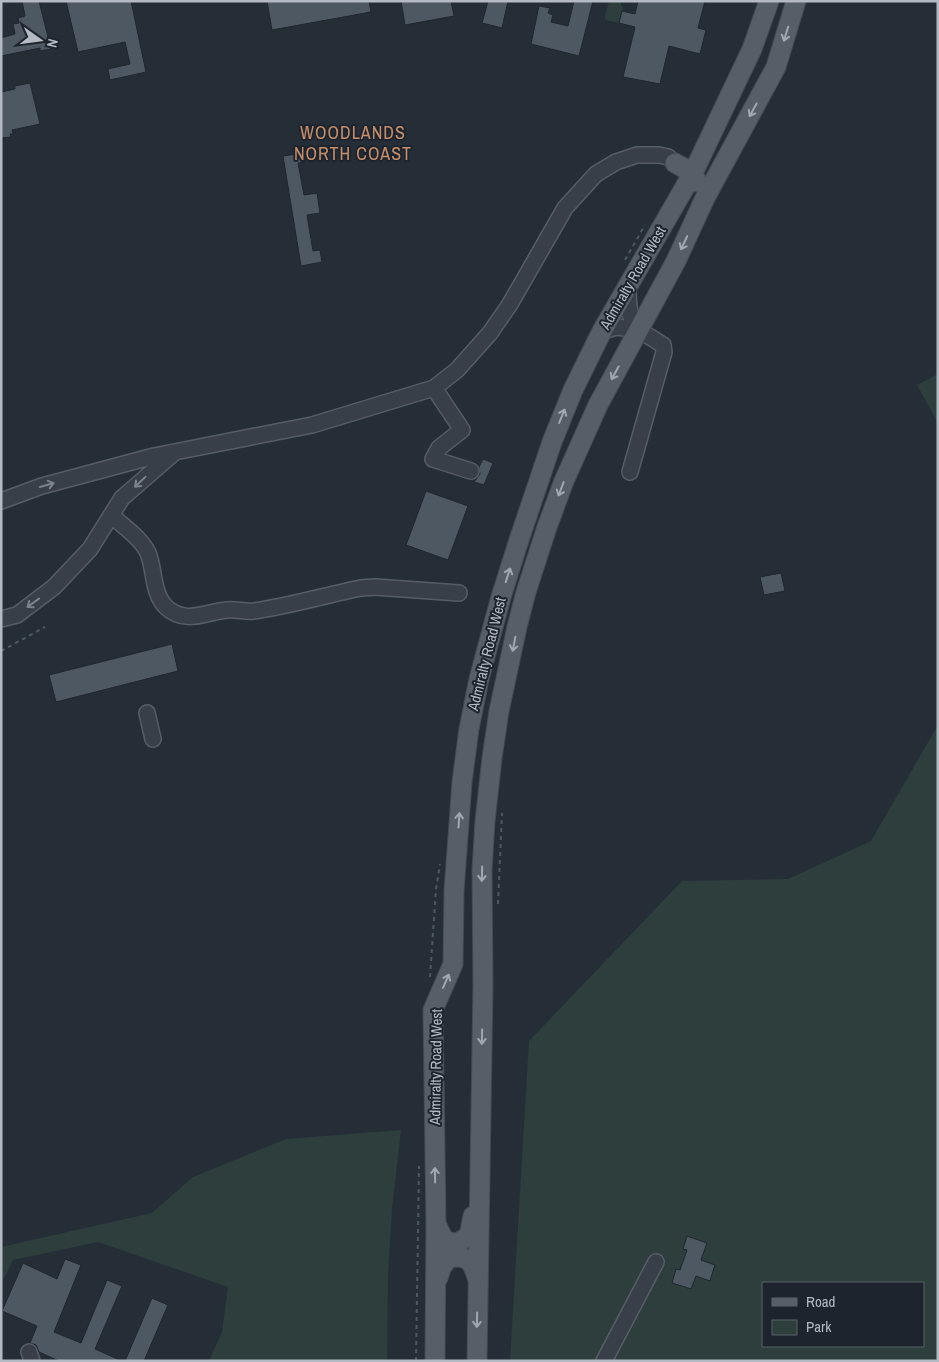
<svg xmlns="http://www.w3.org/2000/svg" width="939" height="1362" viewBox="0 0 939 1362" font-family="'Archivo Narrow',sans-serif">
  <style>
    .green { fill: #2d3e3d; fill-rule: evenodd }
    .building { fill: #4d5863; stroke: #1f262f }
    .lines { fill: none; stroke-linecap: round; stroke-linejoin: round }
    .minor-casing { stroke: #565d66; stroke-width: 18 }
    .major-casing { stroke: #444b54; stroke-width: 21 }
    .path { stroke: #4b5b5c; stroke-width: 2; stroke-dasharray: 4 4; stroke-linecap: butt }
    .minor { stroke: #383f48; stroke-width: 15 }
    .major { stroke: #565e68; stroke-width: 19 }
    .oneway { stroke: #a0a8b2 }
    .oneway2 { stroke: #7c838c }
    .labels { text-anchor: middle; stroke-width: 4; stroke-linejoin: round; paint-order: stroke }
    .street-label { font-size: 15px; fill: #b3bac4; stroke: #1d242d }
    .quarter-label { font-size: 18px; letter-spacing: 1px; fill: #c68f6c; stroke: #1d242d }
  </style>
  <rect width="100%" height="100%" fill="#252e37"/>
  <path class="green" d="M609 1H621V5L623 8 619 23 606 20 605 17Z
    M938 374V423L917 385Z
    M938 725V1361H510L529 1041 682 881 788 879 871 841ZM763 1283H923V1346H763Z
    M401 1130 392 1209 388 1274 387 1361H209L222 1332 228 1287 98 1242 13 1260 1 1284V1247L152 1213 193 1177 286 1139Z"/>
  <path class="building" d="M22 1H39L51 49 40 51V48L1 56V38L15 34 13 24 19 23 18 18 25 16Z
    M66 1H131L146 72 110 80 108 69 130 64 125 42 78 52Z
    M267 1H369L371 12 272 30Z
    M401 1H451L454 16 405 25Z
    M488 1H508L502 28 482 23Z
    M574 1H593L579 56 531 44 539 6 550 8 548 13 553 15 551 22 568 26Z
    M638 1H705L698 28 706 30 700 54 669 46 660 84 623 77 635 27 619 23 622 11 635 14Z
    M30 83 40 124 12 130 13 134H10L11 137 1 138V92L15 89V86Z
    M304 153 305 162 298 163 304 195 317 193 320 213 307 215 313 251 320 250 322 262 301 266 283 156Z
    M483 459 493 463 484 485 474 482 480 474 479 467Z
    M426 491 468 506 448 560 406 545Z
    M781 573 785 591 764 595 760 577Z
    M172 644 178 671 56 702 49 675Z
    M687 1236 707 1243 701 1260 715 1265 710 1281 696 1276 691 1289 672 1283 676 1269 680 1270 687 1250 683 1249Z
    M65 1259 81 1265 54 1332 81 1343 107 1280 122 1286 95 1349 122 1361H59L39 1352 36 1345 30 1343 37 1326 2 1311 23 1263 57 1279Z
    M152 1298 168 1305 144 1361H125Z"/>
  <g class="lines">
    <g class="minor-casing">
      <path id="minor" d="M628 287C628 324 632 326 663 345L664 352 630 472
        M602 331 617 327 639 330
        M434 388 462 430 439 448 433 459 471 471
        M1 501 42 486 154 456 312 425 434 388 457 370 490 333 510 304 565 208 596 174 616 162 637 155H659L668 157 675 163
        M111 515C124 527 141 538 148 553 155 570 152 593 166 607 185 625 206 612 227 610 236 609 245 612 254 611 290 606 326 595 361 588L375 587 459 593
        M1 619 17 615 54 587 90 549 122 498 174 453
        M147 713 153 739
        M29 1352 32 1361
        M604 1361 656 1262"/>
    </g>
    <g class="major-casing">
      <path id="major" d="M675 163 693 173 697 182
        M436 1224 444 1240 456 1244 469 1236 473 1216
        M438 1278 441 1268 449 1257C470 1256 472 1261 478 1280
        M435 1361 436 1224 433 1010 453 964 454 891 462 782 469 729 479 679 501 597 519 540 552 442 573 390 602 331 693 173 752 49 769 1
        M477 1361 483 985 482 870 485 821 492 758 499 711 517 627 526 592 547 527 564 481 598 405 676 261 705 198 776 67 796 1"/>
    </g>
    <path class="path" d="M625 260 645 225
      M1 651 45 627
      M498 904 502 813
      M430 977 436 889 440 864
      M416 1361 419 1166"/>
    <use href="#minor" class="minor"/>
    <use href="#major" class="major"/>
  </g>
  <defs><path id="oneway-shaft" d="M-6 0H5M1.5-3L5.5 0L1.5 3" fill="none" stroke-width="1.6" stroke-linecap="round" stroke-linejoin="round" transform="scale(1.25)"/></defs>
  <g class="oneway">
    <use href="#oneway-shaft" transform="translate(786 34) rotate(107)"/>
    <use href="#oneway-shaft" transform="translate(753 110) rotate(119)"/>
    <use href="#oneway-shaft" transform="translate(684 243) rotate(115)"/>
    <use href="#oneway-shaft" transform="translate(615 373) rotate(119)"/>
    <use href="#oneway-shaft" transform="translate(562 416) rotate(-68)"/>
    <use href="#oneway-shaft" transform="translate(561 489) rotate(111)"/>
    <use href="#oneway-shaft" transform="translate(508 575) rotate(-72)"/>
    <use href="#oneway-shaft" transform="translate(514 644) rotate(101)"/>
    <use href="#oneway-shaft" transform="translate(459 820) rotate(-86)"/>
    <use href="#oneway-shaft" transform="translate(482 874) rotate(91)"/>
    <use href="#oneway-shaft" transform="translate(446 981) rotate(-66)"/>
    <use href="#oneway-shaft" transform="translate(482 1037) rotate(91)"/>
    <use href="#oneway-shaft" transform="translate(435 1175) rotate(-91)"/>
    <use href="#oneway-shaft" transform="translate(477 1320) rotate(91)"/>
  </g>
  <g class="oneway2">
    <use href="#oneway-shaft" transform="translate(140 482) rotate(137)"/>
    <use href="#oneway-shaft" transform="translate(47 485) rotate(-16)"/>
    <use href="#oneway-shaft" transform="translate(33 603) rotate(144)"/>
  </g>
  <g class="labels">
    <g class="street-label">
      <text transform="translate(633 278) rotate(-60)" y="5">Admiralty Road West</text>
      <text transform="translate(487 654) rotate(-76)" y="5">Admiralty Road West</text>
      <text transform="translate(436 1067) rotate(-89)" y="5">Admiralty Road West</text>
    </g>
    <g class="quarter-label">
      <text x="353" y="139">WOODLANDS<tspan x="353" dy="21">NORTH COAST</tspan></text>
    </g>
  </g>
  <rect width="939" height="1362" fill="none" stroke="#b3bac4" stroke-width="5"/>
  <rect x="762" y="1282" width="162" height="65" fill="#1d242d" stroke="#596069"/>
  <rect x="772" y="1298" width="25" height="8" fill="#565e68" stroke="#596069"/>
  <text x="806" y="1307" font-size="15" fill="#b3bac4">Road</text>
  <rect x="772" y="1320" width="25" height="15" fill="#2d3e3d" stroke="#596069"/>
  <text x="806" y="1332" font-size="15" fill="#b3bac4">Park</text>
  <g transform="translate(40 40) rotate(104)" stroke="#1d242d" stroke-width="4" paint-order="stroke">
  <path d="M0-4L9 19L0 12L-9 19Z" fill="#b3bac4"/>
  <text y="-8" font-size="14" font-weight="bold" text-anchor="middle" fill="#b3bac4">N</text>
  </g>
</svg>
